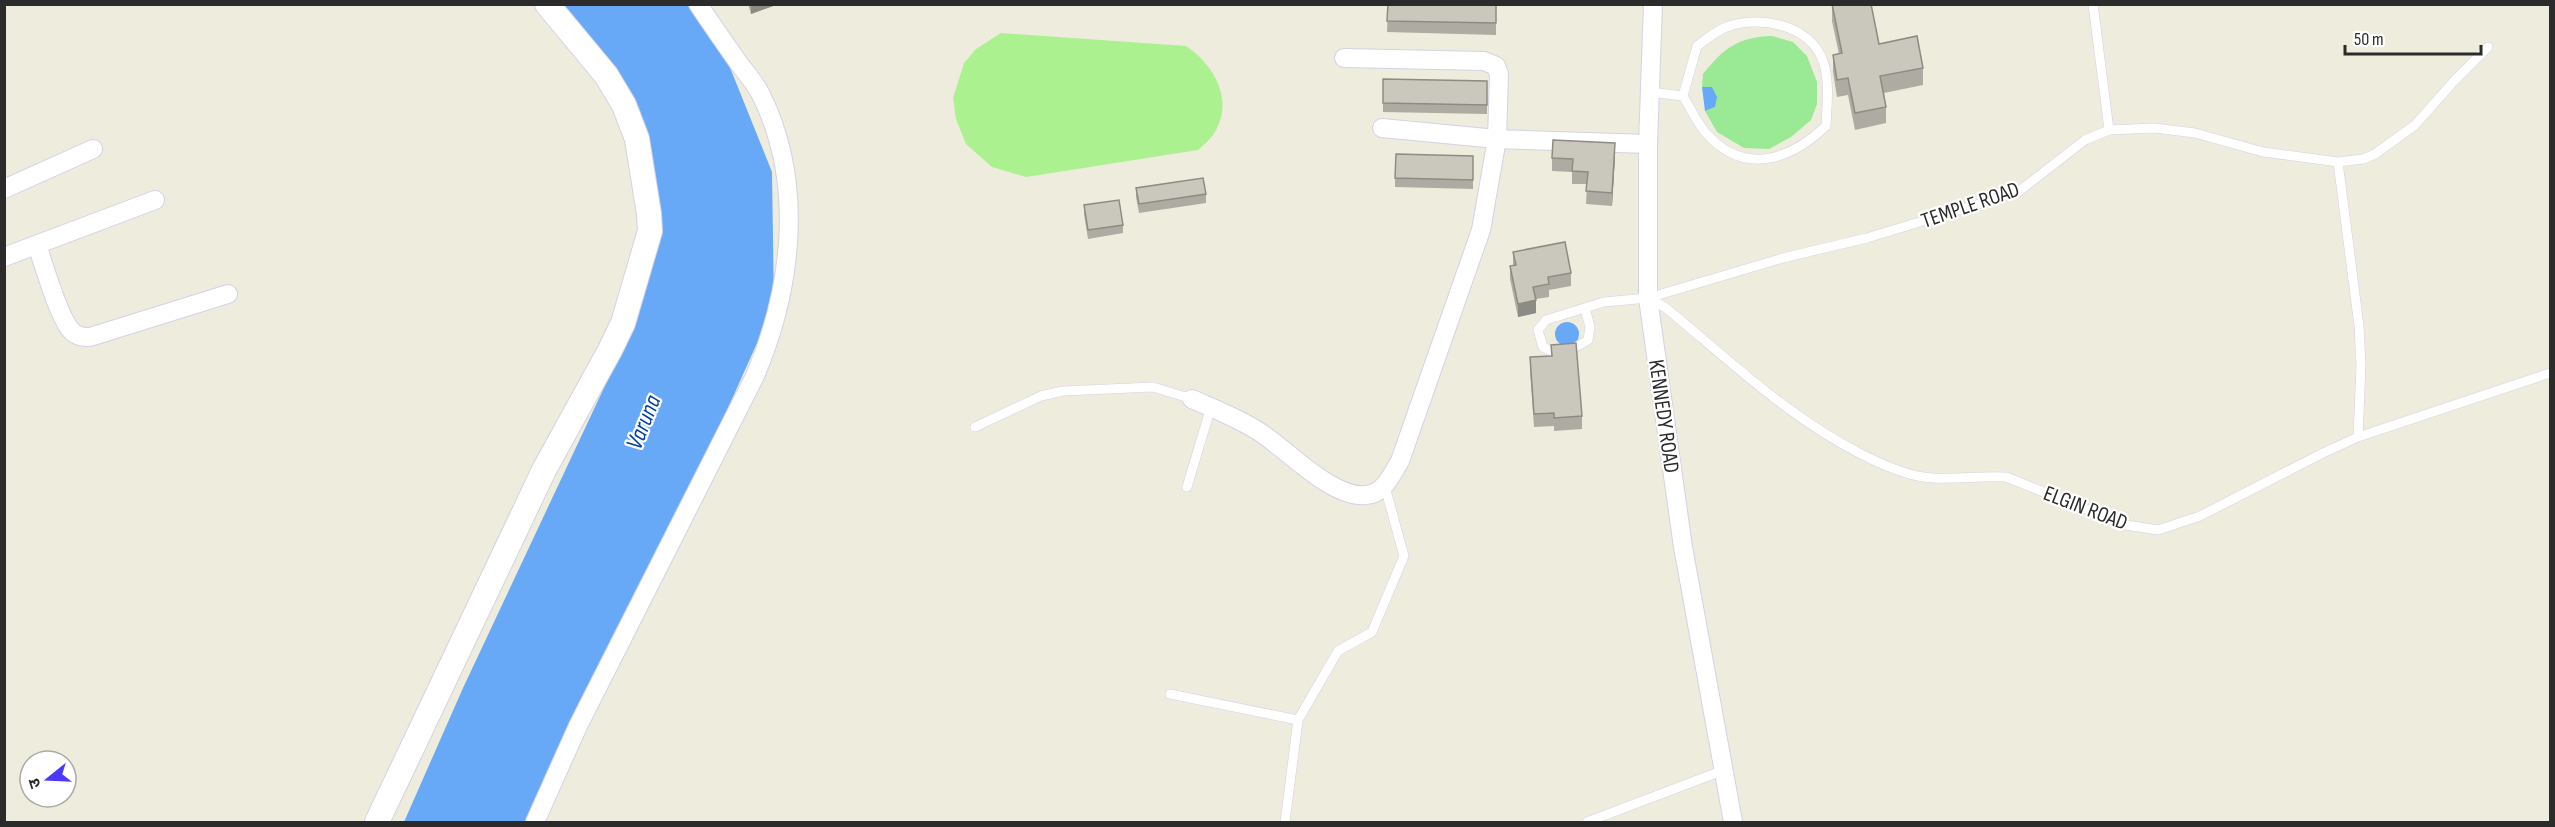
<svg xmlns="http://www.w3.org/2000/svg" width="2555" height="827" viewBox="0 0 2555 827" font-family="'Sofia Sans Condensed','Noto Sans Devanagari',sans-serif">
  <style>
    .green { fill: #9ae995 }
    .pitch { fill: #acf190 }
    .water { fill: #68a9f7 }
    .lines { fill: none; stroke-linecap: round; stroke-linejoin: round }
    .lane-casing { stroke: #d4d2e5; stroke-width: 10 }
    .street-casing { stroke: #d4d2e5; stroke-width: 20 }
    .secondary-casing { stroke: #d4d2e5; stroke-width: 26 }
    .lane { stroke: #fff; stroke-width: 9 }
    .street { stroke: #fff; stroke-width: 18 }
    .secondary { stroke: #fff; stroke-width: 24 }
    .wall { fill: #aeaca2 }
    .shaded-wall { fill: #8d8c84 }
    .building { fill: #cac8bc; stroke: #8d8c84; stroke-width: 1.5 }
    .labels { text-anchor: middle; stroke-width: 4.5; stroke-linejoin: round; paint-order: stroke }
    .street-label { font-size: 22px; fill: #2b2b2b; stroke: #fff }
    .water-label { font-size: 24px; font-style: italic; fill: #0340a7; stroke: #fff }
  </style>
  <rect width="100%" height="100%" fill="#eeecdd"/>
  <path class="green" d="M1772 36 1793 42 1807 56 1817 82V104L1811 120 1791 137 1769 149 1744 148 1717 132 1705 111 1715 107 1712 87H1702L1703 74C1724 48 1738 37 1772 36Z"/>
  <path class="pitch" d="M1001 33 1186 46C1212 63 1233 97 1217 128 1213 137 1205 144 1198 150L1026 177 992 167 966 144 956 119 953 98 964 63 976 49Z"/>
  <path class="water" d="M549 5H700L731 70 772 172 774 305 543 822H404L463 688 626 341 651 181 628 93Z
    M1702 87H1712L1717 97 1715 107 1705 111Z
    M1555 334a12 12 0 1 1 24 0a12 12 0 1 1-24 0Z"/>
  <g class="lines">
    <g class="lane-casing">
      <path id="lane" d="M2093 4 2109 130
        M1650 92 1683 96C1690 108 1697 122 1705 132 1743 176 1789 161 1826 126 1827 105 1830 81 1823 61 1810 24 1757 14 1724 28 1715 32 1705 40 1697 46L1683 96
        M2338 162 2359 326 2361 365 2358 437
        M1648 298 1666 308C1729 360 1789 418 1863 455 1881 464 1903 474 1923 477 1950 481 1978 475 2006 477L2126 525 2158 530 2200 516 2323 453 2358 437 2550 373
        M1585 308 1590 327 1588 340C1572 350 1560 357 1543 347L1538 330 1546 320 1604 302 1648 298 1783 258 1867 238 2018 192 2085 140 2109 130 2154 128 2195 133 2263 152 2338 162 2363 159 2375 154 2415 125 2455 80 2488 47
        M975 427 1041 396 1063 391 1153 387 1192 399
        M1187 487 1211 407
        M1170 694 1298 720
        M1285 822 1298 720 1338 651 1372 632 1404 556 1385 487
        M1587 822 1724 770"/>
    </g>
    <g class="street-casing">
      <path id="street" d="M1653 4 1648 144V298L1683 547 1733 822
        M1382 128 1497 139 1648 144
        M4 189 93 149
        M37 245C45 268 56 309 69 328 75 336 81 337 90 337L228 294
        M4 257 155 200
        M1192 399C1214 409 1238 418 1258 431 1287 449 1332 499 1366 495 1384 494 1392 474 1400 461L1481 230 1497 139 1499 74 1496 66 1484 61 1344 58
        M535 822 578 726 755 376C792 289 805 183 761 95 756 84 747 74 740 65 726 45 712 25 698 4"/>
    </g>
    <g class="secondary-casing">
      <path id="secondary" d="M377 822 544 470 610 350 623 323 650 231 649 214 637 139 624 105 606 75 547 4"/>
    </g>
    <use href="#lane" class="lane"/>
    <use href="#street" class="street"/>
    <use href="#secondary" class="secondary"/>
  </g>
  <path class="wall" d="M748 4H776V5L751 14Z
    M1388 4H1496V35L1387 32Z
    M1832 4 1879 44 1923 68V85L1884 93 1886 107V123L1855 130 1848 95 1837 97 1833 72V55L1839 54 1832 21Z
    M1383 79 1487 81V114L1383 112Z
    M1473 156V189L1395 187V178Z
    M1615 156 1612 206 1586 204 1587 184H1572V172L1552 171V158Z
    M1136 188 1206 194V203L1139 213 1136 197Z
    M1084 205 1123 225V233L1088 239 1084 214Z
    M1513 252 1571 273V286L1549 290V297L1536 299V313L1518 317 1510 279V266H1513Z
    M1551 345 1582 416V429L1554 431V426L1534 427 1530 370V357L1551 356Z"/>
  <path class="shaded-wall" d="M751 4H776V5L751 14Z
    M1615 143V156L1612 206V193Z
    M1536 300V313L1518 317V304Z"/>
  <path class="building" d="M1388 4H1496V23L1387 21Z
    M1832 4H1871L1879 44 1917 36 1923 68 1880 76 1886 107 1855 113 1848 78 1837 80 1833 55 1842 53Z
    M1383 79 1487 81V105L1383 103Z
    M1553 140 1615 143 1612 193 1586 191 1588 172 1572 171 1573 159 1552 158Z
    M1396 154 1473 156V180L1395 178Z
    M1203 178 1206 194 1139 204 1136 188Z
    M1119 200 1123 225 1088 230 1084 205Z
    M1565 242 1571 273 1548 277 1549 284 1533 287 1536 300 1518 304 1510 266 1516 265 1513 252Z
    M1576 343 1582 416 1554 418V413L1534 414 1530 357 1552 356 1551 345Z"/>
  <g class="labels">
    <g class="street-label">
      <text transform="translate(1970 204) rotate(-19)" y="8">TEMPLE ROAD</text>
      <text transform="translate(1665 416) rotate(82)" y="8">KENNEDY ROAD</text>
      <text transform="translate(2086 507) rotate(21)" y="8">ELGIN ROAD</text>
    </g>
    <g class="water-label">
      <text transform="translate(643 422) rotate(-68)" y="8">Varuna</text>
    </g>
  </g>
  <rect width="2555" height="827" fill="none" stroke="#2b2b2b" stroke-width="12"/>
  <g transform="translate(48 779) rotate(252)"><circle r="28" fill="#ffffff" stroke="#aaaaaa" stroke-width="1.5"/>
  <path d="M0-4.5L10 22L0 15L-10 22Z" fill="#4c39ff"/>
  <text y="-9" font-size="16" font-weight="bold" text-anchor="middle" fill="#2b2b2b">उ</text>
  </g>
  <path d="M2345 45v9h136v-9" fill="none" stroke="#2b2b2b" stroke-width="3"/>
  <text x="2354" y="45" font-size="18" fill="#2b2b2b" stroke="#ffffff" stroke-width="4.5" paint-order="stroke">50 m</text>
</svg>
